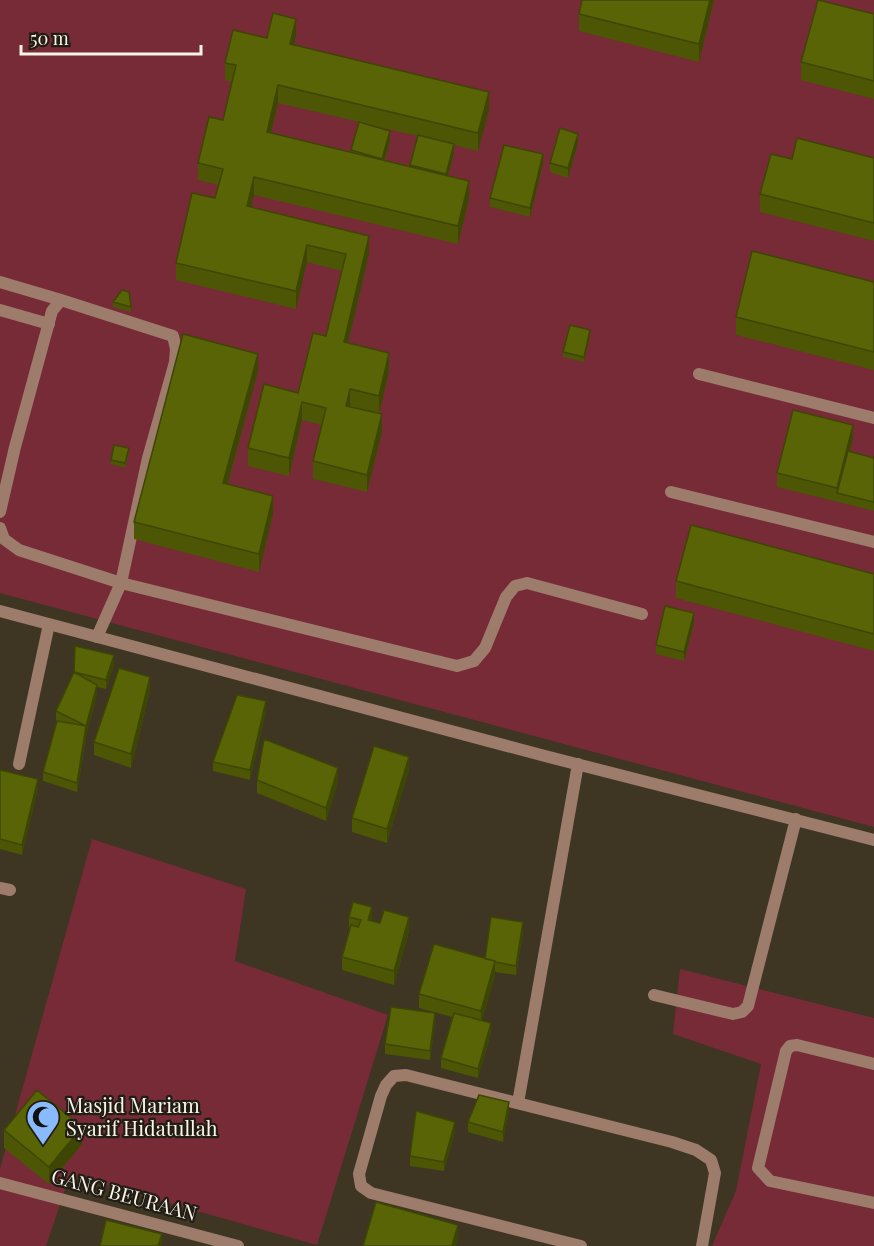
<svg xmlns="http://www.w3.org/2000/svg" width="874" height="1246" viewBox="0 0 874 1246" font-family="'Playfair Display',serif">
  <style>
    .green { fill: #772b37 }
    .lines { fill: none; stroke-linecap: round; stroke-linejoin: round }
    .service { stroke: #9d7c6b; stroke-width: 12 }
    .minor { stroke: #9d7c6b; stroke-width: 12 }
    .wall { fill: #4c5604; fill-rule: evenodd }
    .shaded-wall { fill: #3e4604 }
    .building { fill: #586405; stroke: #3e4604; stroke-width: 1.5 }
    .labels { text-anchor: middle; stroke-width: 4.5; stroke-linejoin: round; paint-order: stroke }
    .poi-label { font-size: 20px; fill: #faf4e9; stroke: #211d15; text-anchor: start }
    .street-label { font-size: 20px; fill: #faf4e9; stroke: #211d15 }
  </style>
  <rect width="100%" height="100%" fill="#3e3523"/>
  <path class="green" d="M0 0H874V827L0 593Z
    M92 839 246 889 235 961 388 1015 317 1245 70 1175 46 1246H0V1169Z
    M680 969 874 1018V1246H712L736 1191 761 1064 673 1034Z"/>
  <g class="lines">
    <path class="service" d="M0 282 61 300
      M0 310 49 324
      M699 374 874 418
      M671 492 874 542
      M0 512 15 447 52 311 61 300 173 336 176 349 175 362 148 458 121 583 97 637
      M0 528 4 539 19 550 121 583 457 666 474 661 485 648 506 597 515 586 527 583 642 614"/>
    <path class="minor" d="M0 611 545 756 874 840
      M19 764 49 624
      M0 888 10 890
      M654 995 733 1014 742 1012 748 1006 796 819
      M874 1064 797 1045 790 1046 786 1051 758 1168 770 1181 874 1203
      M518 1103 578 764
      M0 1183 238 1246
      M581 1246 371 1193 361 1186 359 1174 381 1096 386 1085 394 1076 406 1075 672 1142 696 1150 711 1160 715 1173 702 1246"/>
  </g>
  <path class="wall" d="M582 0H714L699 62 579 31V14Z
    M874 14V99L801 80V62Z
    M296 37 294 45 489 110 478 151 454 145V153L448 176 469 199 458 244 254 195 251 207 369 254 348 343 389 371 379 414 382 432 367 492 313 479V461L322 425 302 420 289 476 248 466V448L298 393 326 336 342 271 307 262 296 309 176 280V263L215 198 219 185 198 180V163L223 120 232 82 225 80V63L267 38ZM278 103 359 122 351 153 271 133ZM362 123 418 136 410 167 385 161 390 141Z
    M578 143 568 178 550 172V163Z
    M874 158V241L760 212V194L792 159Z
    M543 164 530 217 490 207V198Z
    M874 282V370L736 335V317Z
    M113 302 131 307V312L113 307Z
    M590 335 584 362 563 357V352Z
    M258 371 228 484 273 514 259 572 134 539V522Z
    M853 439 850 451 874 458V511L777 487V473Z
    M129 453 125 468 111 464V460Z
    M874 574V651L676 598V581Z
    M694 623 684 661 656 654V645Z
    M114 665 106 689 97 687V694L86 736 77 792 43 781V772L58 722 56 720V711L74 672Z
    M150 691 131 768 94 755V742Z
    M266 711 250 780 213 771V762Z
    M0 770 38 788 22 855 0 849Z
    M409 770 387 843 352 832V818Z
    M257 780 338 782 326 821 257 793Z
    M349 917 372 921 409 931 394 985 342 970V957L349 931Z
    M523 932 516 975 495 972V975L482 1021 491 1033 478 1078 441 1068V1058L452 1017 419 1008V994L485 959Z
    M435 1022 430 1060 385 1054V1044Z
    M509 1111 503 1142 468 1132V1122Z
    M4 1130 82 1144 49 1184 4 1148Z
    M455 1131 444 1171 410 1166V1156Z"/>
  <path class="shaded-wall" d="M710 0H714L699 62V44Z
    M296 19V37L290 62V44Z
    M278 85V103L267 150V132Z
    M489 92V110L478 151V133Z
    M390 131V141L382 169V159Z
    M578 134V143L568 178V168Z
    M454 144V153L446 184V174Z
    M543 154V164L530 217V208Z
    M254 177V195L247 224V206Z
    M469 181V199L458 244V226Z
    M369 236V254L344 360V342Z
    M307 245V262L296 309V291Z
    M590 330V335L584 362V357Z
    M389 353V371L379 414V396Z
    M258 354V371L223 501V483Z
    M350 389V407L346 406Z
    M302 402V420L289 476V458Z
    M382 414V432L367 492V475Z
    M853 425V439L839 493H837V488Z
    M273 496V514L259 572V554Z
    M694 613V623L684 661V652Z
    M114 655V665L106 689V680Z
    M150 677V691L131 768V754Z
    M97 685V694L86 736 77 792V783L86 726Z
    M266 701V711L250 780V770Z
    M409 757V770L387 843V829Z
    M338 768V782L326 821V808Z
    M38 779V788L22 855V845Z
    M372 907V921L368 920Z
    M409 917V931L394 985V971Z
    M523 922V932L516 975V966Z
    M495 961V975L481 1025V1011Z
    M435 1013V1022L430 1060V1051Z
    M491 1023V1033L478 1078V1069Z
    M509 1102V1111L503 1142V1132Z
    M455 1122V1131L444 1171V1162Z
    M82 1127V1144L49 1184V1167Z
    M458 1225V1239L456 1246H452Z
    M162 1234V1243L161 1246H158Z"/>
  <path class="building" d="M582 0H710L699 44 579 14Z
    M818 0 874 14V81L801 62Z
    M273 13 296 19 290 44 489 92 478 133 278 85 267 132 469 181 458 226 254 177 247 206 369 236 344 342 389 353 379 396 350 389 346 406 382 414 367 475 313 461 326 408 302 402 289 458 248 448 264 384 298 393 313 333 326 336 346 254 307 245 296 291 176 263 192 193 215 198 223 169 198 163 209 117 223 120 236 65 225 63 233 30 267 38Z
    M359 122 390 131 382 159 351 150Z
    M560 128 578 134 568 168 550 163Z
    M418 135 454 144 446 174 410 165Z
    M797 138 874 158V223L760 194 771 154 792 159Z
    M504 145 543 154 530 208 490 198Z
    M752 251 874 282V352L736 317Z
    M122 290 129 292 131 307 113 302Z
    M570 325 590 330 584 357 563 352Z
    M183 334 258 354 223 483 273 496 259 554 134 522Z
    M793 410 853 425 837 488 777 473Z
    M114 445 129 448 125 463 111 460Z
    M848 451 874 458V502L837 493Z
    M691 525 874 574V634L676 581Z
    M665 606 694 613 684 652 656 645Z
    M75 646 114 655 106 680 74 672 97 685 86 726 56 711 74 672Z
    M119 668 150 677 131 754 94 742Z
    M237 695 266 701 250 770 213 762Z
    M57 721 86 726 77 783 43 772Z
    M264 739 338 768 326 808 257 780Z
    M374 746 409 757 387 829 352 818Z
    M0 770 38 779 22 845 0 839Z
    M353 902 372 907 368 920 380 923 384 910 409 917 394 971 342 957 351 925 358 927 361 920 349 917Z
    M491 917 523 922 516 966 495 962V961L485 959Z
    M434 944 495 961 481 1011 419 994Z
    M391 1007 435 1013 430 1051 385 1044Z
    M454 1013 491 1023 478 1069 441 1058Z
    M37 1090 82 1127 49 1167 4 1130Z
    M479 1095 509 1102 503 1132 468 1122Z
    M416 1111 455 1122 444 1162 410 1156Z
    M376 1202 458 1225 452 1246H363Z
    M106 1220 162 1234 158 1246H100Z"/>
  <defs>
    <g id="mosque-pin" transform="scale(1.725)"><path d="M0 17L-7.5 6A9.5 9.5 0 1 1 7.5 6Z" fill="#89bafc" stroke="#211d15"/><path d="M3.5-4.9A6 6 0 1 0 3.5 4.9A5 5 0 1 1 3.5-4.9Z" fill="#111"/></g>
  </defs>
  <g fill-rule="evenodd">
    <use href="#mosque-pin" x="43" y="1117"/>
  </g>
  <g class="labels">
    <g class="poi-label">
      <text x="66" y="1113">Masjid Mariam<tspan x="66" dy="23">Syarif Hidatullah</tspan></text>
    </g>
    <g class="street-label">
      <text transform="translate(124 1195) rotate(15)" y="7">GANG BEURAAN</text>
    </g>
  </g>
  <path d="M21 45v9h180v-9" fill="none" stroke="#faf4e9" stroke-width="3"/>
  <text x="30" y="45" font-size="18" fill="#faf4e9" stroke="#211d15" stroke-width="4.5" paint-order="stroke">50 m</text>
</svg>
